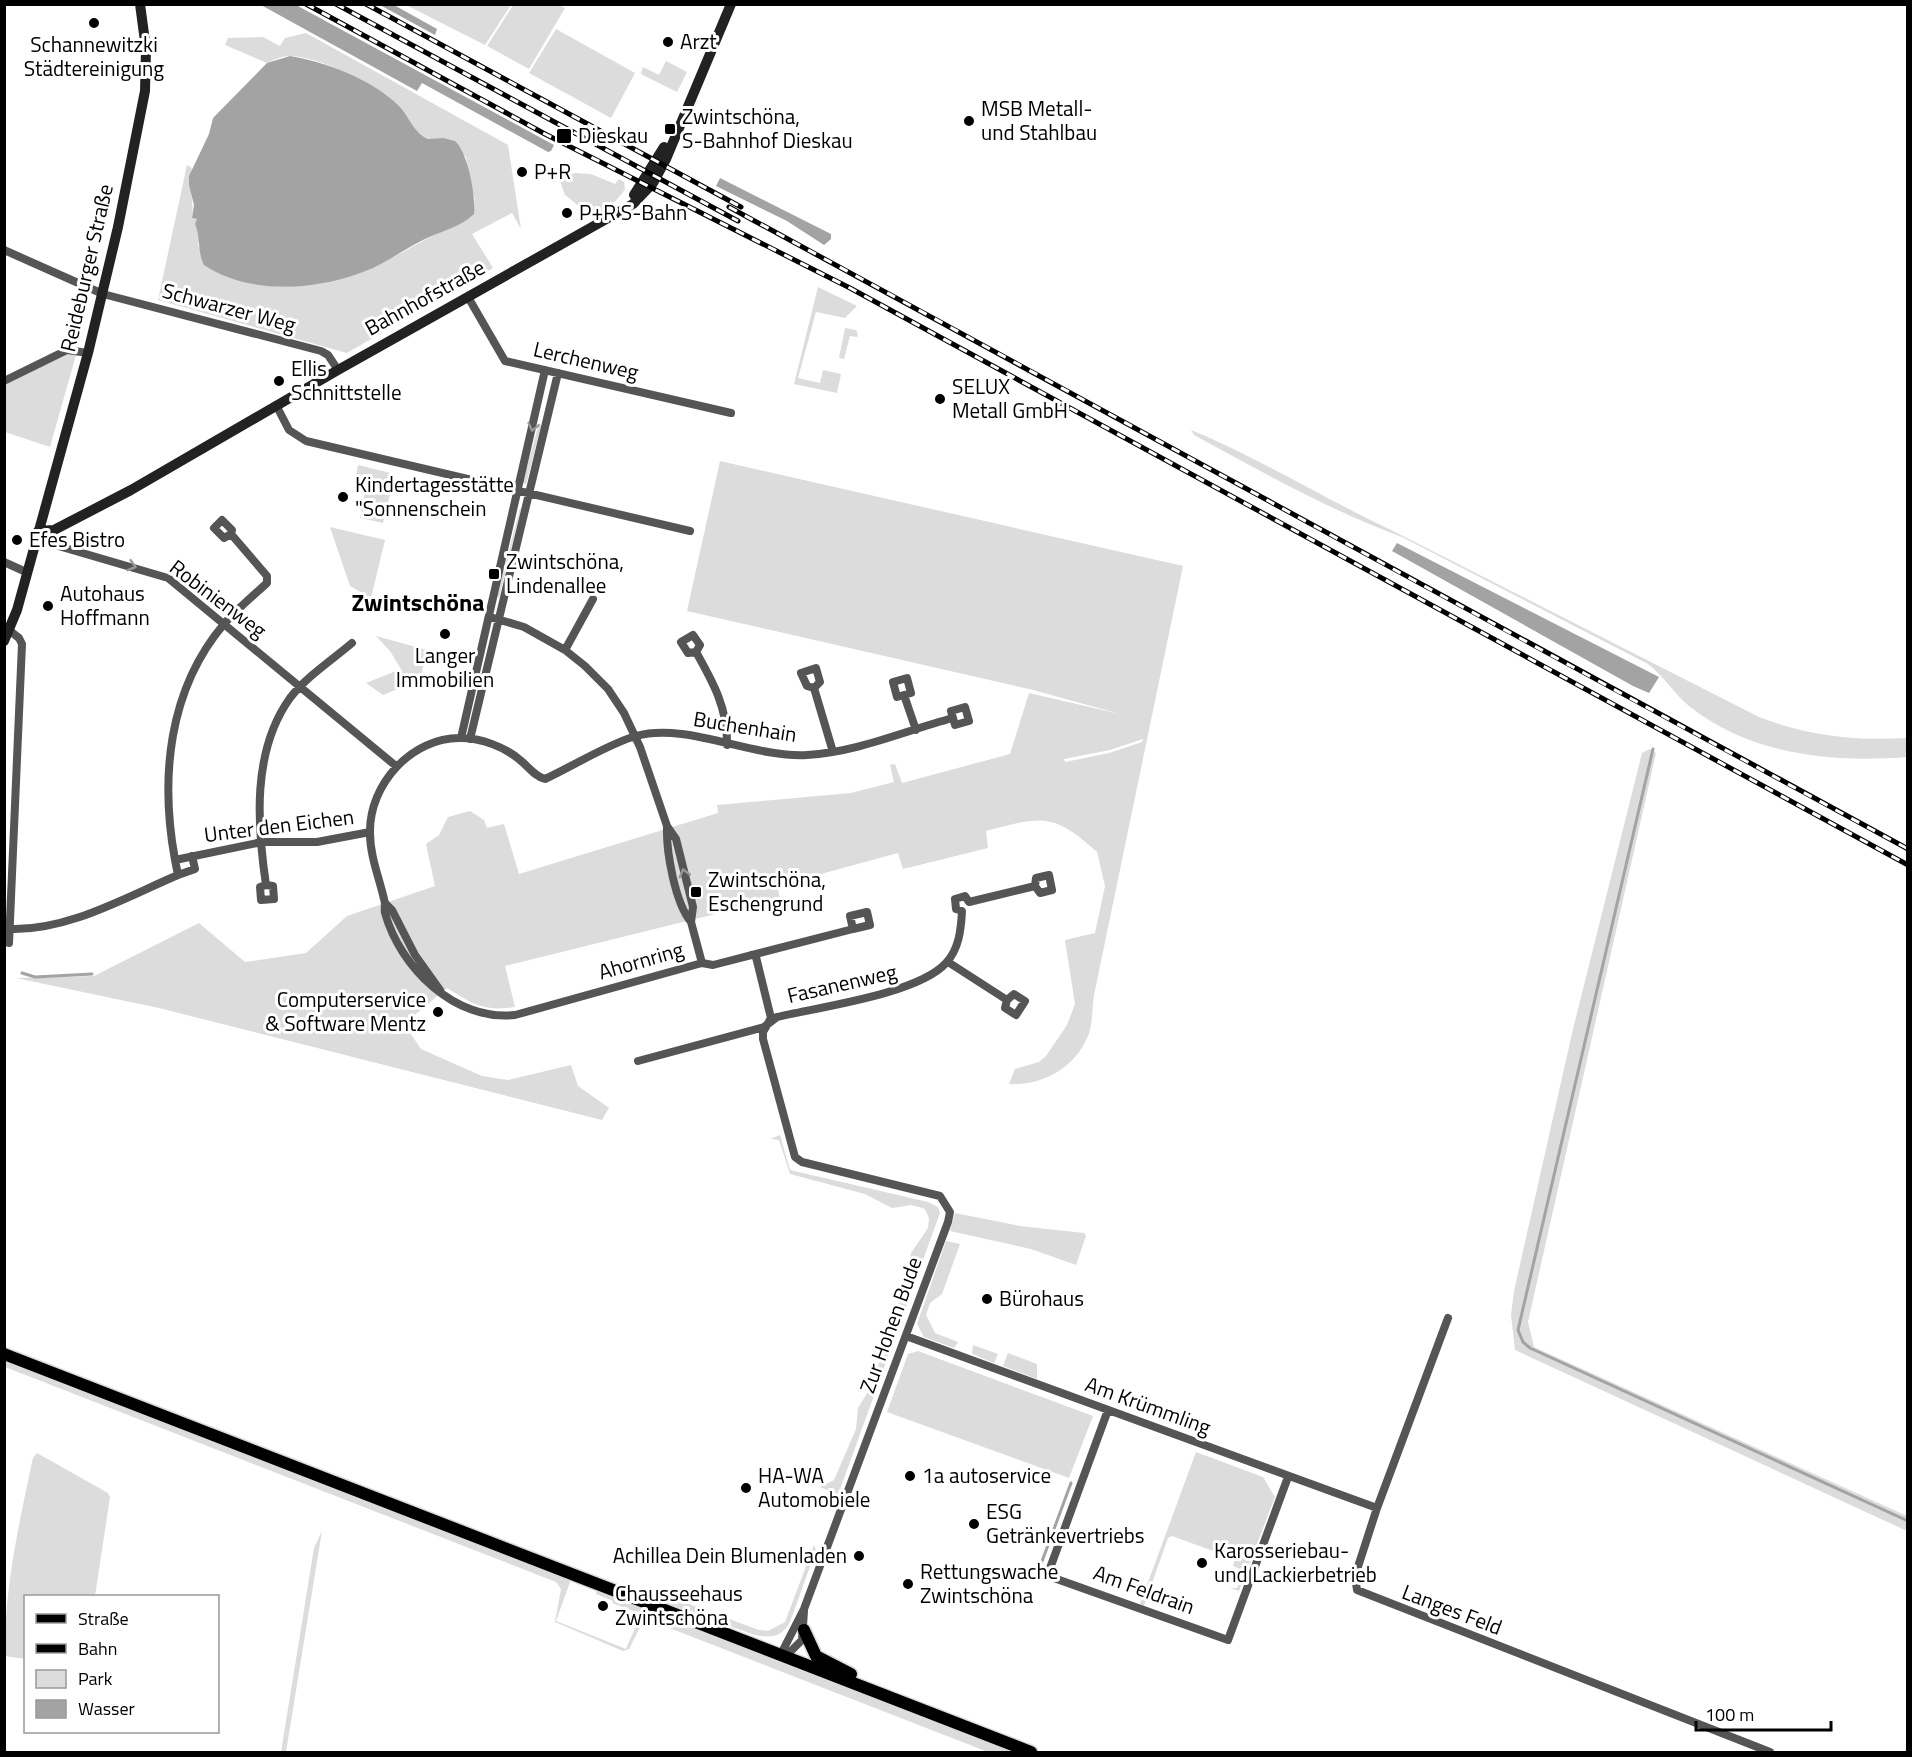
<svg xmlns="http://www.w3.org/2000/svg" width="1912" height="1757" viewBox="0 0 1912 1757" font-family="'Titillium Web',sans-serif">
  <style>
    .green { fill: #dcdcdc; fill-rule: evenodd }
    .water { fill: #a3a3a3 }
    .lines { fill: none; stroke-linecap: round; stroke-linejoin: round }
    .stream { stroke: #a3a3a3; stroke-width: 3 }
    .primary-casing { stroke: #dbdbdb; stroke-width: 15 }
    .street { stroke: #555; stroke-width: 8 }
    .secondary { stroke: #222; stroke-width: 10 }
    .primary { stroke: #000; stroke-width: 12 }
    .rail-casing { stroke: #000; stroke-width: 5 }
    .rail { stroke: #fff; stroke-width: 3; stroke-dasharray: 9; stroke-linecap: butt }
    .oneway { stroke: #999 }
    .poi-dot { fill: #000; stroke: #fff; stroke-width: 2 }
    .labels { text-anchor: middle; stroke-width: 6; stroke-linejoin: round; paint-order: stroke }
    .poi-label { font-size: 21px; fill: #000; stroke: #fff; text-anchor: start }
    .street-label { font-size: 21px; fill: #000; stroke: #fff }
    .quarter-label { font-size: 24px; font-weight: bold; fill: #000; stroke: #fff }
  </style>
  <rect width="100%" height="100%" fill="#fff"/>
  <path class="green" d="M406 5 511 4V5L485 45Z
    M513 5H558L565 8 529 69 487 46Z
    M556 29 635 73 611 118 529 73Z
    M306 33 508 145 521 229 512 213 472 234 493 268 347 353 158 300 187 165 192 168C187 185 195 201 192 217L197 219 195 224 200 236 198 246 215 270 248 283 285 287 375 267 443 230 475 200 470 186 466 157 443 138C436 139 431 141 425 137 411 129 409 116 398 106 377 85 319 56 289 56 281 56 274 60 267 63L225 45 228 38 263 37 280 46 285 38Z
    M666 61 687 72 677 92 641 74 643 67 659 75Z
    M576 173 591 174 615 184 619 179 624 182 625 189C618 200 604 214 590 215L565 195 560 181 565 175Z
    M818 287 857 306 845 318 816 312 798 378 820 383 823 370 841 374 837 393 794 384Z
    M845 328 856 330 858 334 857 337 850 336 844 359 839 358Z
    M65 354 76 355 50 447 5 432V385Z
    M539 423 541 426 526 485 523 482Z
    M1191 430C1261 459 1327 500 1395 532L1759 717C1808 736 1856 741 1907 738V757C1833 763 1750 755 1689 706 1674 694 1664 676 1648 664L1402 537C1329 510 1262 472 1194 435Z
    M720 461 1183 566 1094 995C1092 1007 1093 1024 1088 1036 1075 1068 1042 1086 1009 1084L1015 1069 1039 1062 1046 1056 1067 1025 1075 1004 1065 940 1095 933 1105 886 1097 852C1052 811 1041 817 986 831L988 848 903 869 898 853 777 886 780 898 505 966 515 1007C483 1012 473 1004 447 988L404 1024 421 1049 482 1076 508 1080 571 1065 578 1086 609 1108 602 1120 159 1008 16 978 94 976 199 923 245 962 306 953 347 916 435 886 426 844 439 835 448 817 470 811 484 820 487 828 504 824 519 874 718 813 717 805 851 793 894 782 890 765 895 764 902 783 1010 754 1029 693 1120 714 1033 690 687 611ZM1143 739 1142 742 1109 753 1065 762 1064 759 1110 750Z
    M358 465 395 474 383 523 360 518 365 492 356 475Z
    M520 508 521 509 499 598 497 596Z
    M330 527 385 540 371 598 350 586Z
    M376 636 427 650 420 680 383 695 366 683 401 669 390 651Z
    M1650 749 1656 753 1528 1322 1534 1347 1907 1516V1531L1515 1350 1511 1315 1514 1291 1573 1029 1642 753Z
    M780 1135 790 1170 928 1202 938 1207 940 1213 838 1495 820 1487 834 1480 856 1429 858 1408 869 1390 882 1355 887 1326 903 1296 911 1253 928 1228 929 1218 925 1209 919 1207 911 1205 892 1208 865 1194 790 1174 779 1140 770 1139Z
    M955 1213 1020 1226 1084 1233 1086 1236 1076 1265 1031 1249 950 1231Z
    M946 1241 960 1244 942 1294 930 1303 926 1315 935 1333 958 1342 954 1348 924 1337 917 1324Z
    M973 1345 998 1354 994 1363 972 1354Z
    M918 1351 1093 1416 1069 1478 887 1412 908 1354Z
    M1008 1353 1037 1364V1379L1003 1366Z
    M4 1360 567 1578 570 1582 556 1621 626 1649 641 1614 612 1603 613 1601 596 1594 597 1591 1014 1752H988L654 1622 642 1623 629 1649 623 1651 555 1622 561 1589 556 1582 5 1367Z
    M1196 1452 1263 1477 1275 1497 1239 1591 1230 1588H1237L1244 1571 1233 1566 1235 1559 1172 1536 1168 1538 1144 1606 1140 1604Z
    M37 1453 108 1493 110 1497 95 1596H26L25 1659 5 1656C4 1588 19 1524 33 1458Z
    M322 1531 286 1752H281L314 1548Z
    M814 1545 816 1550 790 1622C782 1637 771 1638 755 1635L647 1597 646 1588 759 1630 768 1631 785 1622Z"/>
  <path class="water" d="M261 5H296L554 145 551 151 548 152 422 83 417 91Z
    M380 5H394L437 29 435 35Z
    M290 56C326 62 371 79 398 105 410 117 412 131 428 139L443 138 455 141C468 152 476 197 474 214 461 227 438 232 421 241 405 249 390 260 373 268 322 290 252 297 204 265 197 251 201 238 195 224L197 219 192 218 194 205 189 185V176L209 134 213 118 267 63Z
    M720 178 831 234V239L824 245 787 221 716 186Z
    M1397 543 1659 677 1649 693 1633 686 1392 551Z"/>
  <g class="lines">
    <path class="stream" d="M1653 749 1518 1330 1523 1342 1530 1348 1908 1521
      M22 973 35 977 92 974
      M1041 1564 1071 1483"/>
    <g class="primary-casing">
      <path id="primary" d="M4 1354 1031 1752
        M804 1630 816 1656 851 1674"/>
    </g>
    <path class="street" d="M4 250 103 294 321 351 328 355 338 370
      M468 297 505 361 731 413
      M4 381 67 350 88 353
      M276 405 289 430 306 441 690 531
      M36 535 55 545 168 578 396 766
      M4 562 26 572
      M490 617 524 627 565 650 585 666 608 689 624 713 640 747 667 826 676 839 693 907 691 922 702 963
      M565 650 593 599
      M696 652 688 653 681 642 693 635 700 645 696 652C713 682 728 709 727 745
      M814 688 807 686 801 673 816 668 820 682 814 688 833 752
      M904 695 897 697 893 682 907 678 911 693 904 695 916 730
      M461 738 545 370
      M470 739 558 373
      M667 826C666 851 675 903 691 922
      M175 860C160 778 168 690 224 624 237 609 253 596 267 583V576L231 534 232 530 222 520 214 528 224 538 231 534
      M178 875 195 869 192 856
      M266 885 273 886 274 899 261 900 260 887 266 885C257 824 252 751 290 698 306 677 332 660 352 643
      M385 903 392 910 415 955 440 990
      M10 929C68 931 126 897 178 875L175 860 262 842H317L370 832
      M853 929 870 925 867 912 850 916 853 929 713 965 702 963 515 1015C455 1022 400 967 385 913 384 908 386 904 384 899 379 877 370 856 370 833 369 784 412 737 461 738 481 738 505 747 520 760 529 767 534 776 545 779 571 767 610 743 636 736 687 722 752 758 807 755 858 752 904 731 953 718L955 725 969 721 965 707 951 711 953 718
      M9 943 22 644 19 638 10 631
      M752 955 756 957 771 1018 763 1032V1039L795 1157 802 1162 940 1196 950 1212 948 1222 804 1609 781 1654
      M948 962 1007 1000 1005 1008 1016 1015 1025 1001 1014 994 1007 1000
      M638 1061 764 1027 777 1017C819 1007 918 994 946 963 959 949 961 930 962 911L956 909 955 899 965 896 969 902 1035 886 1040 893 1052 890 1049 875 1036 878 1035 886
      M1448 1318 1377 1508 1355 1576 1357 1590 1770 1752
      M906 1336 1377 1508
      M1108 1410 1049 1571 1051 1577 1228 1640 1288 1477
      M786 1656 802 1640 804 1611"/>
    <path class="secondary" d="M634 195 664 147
      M38 531 54 530 131 490 338 370 633 204 653 183 666 159 731 4
      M4 641 17 610 88 353 118 227 145 91 146 49 140 4"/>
    <use href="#primary" class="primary"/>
    <g class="rail-casing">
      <path id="rail" d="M306 4 545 134 850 288 1908 865
        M336 4 738 221
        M366 4 741 207
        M729 207C1122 420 1514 636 1908 849"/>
    </g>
    <use href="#rail" class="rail"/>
  </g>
  <defs><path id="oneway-chevron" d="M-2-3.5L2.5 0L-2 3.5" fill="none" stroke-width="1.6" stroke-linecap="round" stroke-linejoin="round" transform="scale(1.5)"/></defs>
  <g class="oneway">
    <use href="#oneway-chevron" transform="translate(533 427) rotate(102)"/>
    <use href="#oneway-chevron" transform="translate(132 566) rotate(16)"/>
    <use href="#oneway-chevron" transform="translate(684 873) rotate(-105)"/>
  </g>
  <g class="poi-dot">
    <circle cx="94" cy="23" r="6"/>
    <circle cx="668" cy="42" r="6"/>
    <circle cx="969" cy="121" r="6"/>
    <rect x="664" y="123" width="12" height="12" rx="3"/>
    <rect x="556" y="128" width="16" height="16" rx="3"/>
    <circle cx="522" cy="172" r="6"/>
    <circle cx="567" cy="213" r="6"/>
    <circle cx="279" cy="381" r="6"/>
    <circle cx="940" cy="399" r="6"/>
    <circle cx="343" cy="497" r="6"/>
    <circle cx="17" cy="540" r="6"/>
    <rect x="488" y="568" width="12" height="12" rx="3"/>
    <circle cx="48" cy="606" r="6"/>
    <circle cx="445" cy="634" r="6"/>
    <rect x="690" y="886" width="12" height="12" rx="3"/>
    <circle cx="438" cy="1012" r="6"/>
    <circle cx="987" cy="1299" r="6"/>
    <circle cx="910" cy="1476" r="6"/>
    <circle cx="746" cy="1488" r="6"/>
    <circle cx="974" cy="1524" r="6"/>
    <circle cx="859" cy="1556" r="6"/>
    <circle cx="1202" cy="1563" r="6"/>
    <circle cx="908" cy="1584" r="6"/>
    <circle cx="603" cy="1606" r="6"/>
  </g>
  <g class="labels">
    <g class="poi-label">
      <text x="680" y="49">Arzt</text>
      <text x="94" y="52" text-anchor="middle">Schannewitzki<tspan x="94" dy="24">Städtereinigung</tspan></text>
      <text x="981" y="116">MSB Metall-<tspan x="981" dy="24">und Stahlbau</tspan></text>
      <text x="682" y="124">Zwintschöna,<tspan x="682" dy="24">S-Bahnhof Dieskau</tspan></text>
      <text x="578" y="143">Dieskau</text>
      <text x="534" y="179">P+R</text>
      <text x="579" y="220">P+R S-Bahn</text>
      <text x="291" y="376">Ellis<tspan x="291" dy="24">Schnittstelle</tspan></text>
      <text x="952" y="394">SELUX<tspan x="952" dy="24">Metall GmbH</tspan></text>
      <text x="355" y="492">Kindertagesstätte<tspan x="355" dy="24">"Sonnenschein</tspan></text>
      <text x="29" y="547">Efes Bistro</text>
      <text x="506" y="569">Zwintschöna,<tspan x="506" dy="24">Lindenallee</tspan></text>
      <text x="60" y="601">Autohaus<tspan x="60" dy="24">Hoffmann</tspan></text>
      <text x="445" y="663" text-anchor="middle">Langer<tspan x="445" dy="24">Immobilien</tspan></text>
      <text x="708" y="887">Zwintschöna,<tspan x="708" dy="24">Eschengrund</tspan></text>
      <text x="426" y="1007" text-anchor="end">Computerservice<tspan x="426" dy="24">&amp; Software Mentz</tspan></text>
      <text x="999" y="1306">Bürohaus</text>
      <text x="758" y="1483">HA-WA<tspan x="758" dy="24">Automobiele</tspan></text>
      <text x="922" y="1483">1a autoservice</text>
      <text x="986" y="1519">ESG<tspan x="986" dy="24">Getränkevertriebs</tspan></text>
      <text x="1214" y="1558">Karosseriebau-<tspan x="1214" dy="24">und Lackierbetrieb</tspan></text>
      <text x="847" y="1563" text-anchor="end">Achillea Dein Blumenladen</text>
      <text x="920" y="1579">Rettungswache<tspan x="920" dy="24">Zwintschöna</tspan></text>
      <text x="615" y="1601">Chausseehaus<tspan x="615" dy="24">Zwintschöna</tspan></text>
    </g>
    <g class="street-label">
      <text transform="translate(87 268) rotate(-77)" y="7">Reideburger Straße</text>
      <text transform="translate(425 298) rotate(-29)" y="7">Bahnhofstraße</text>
      <text transform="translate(229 308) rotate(15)" y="7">Schwarzer Weg</text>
      <text transform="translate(586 361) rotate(13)" y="7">Lerchenweg</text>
      <text transform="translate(218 599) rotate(37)" y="7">Robinienweg</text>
      <text transform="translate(745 727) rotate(9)" y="7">Buchenhain</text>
      <text transform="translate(279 826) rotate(-7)" y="7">Unter den Eichen</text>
      <text transform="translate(641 961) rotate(-16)" y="7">Ahornring</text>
      <text transform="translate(842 984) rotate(-13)" y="7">Fasanenweg</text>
      <text transform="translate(891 1325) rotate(-70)" y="7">Zur Hohen Bude</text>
      <text transform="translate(1148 1406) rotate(20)" y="7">Am Krümmling</text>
      <text transform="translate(1144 1590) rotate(20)" y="7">Am Feldrain</text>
      <text transform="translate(1452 1610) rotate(21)" y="7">Langes Feld</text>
    </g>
    <g class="quarter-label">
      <text x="418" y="611">Zwintschöna</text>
    </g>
  </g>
  <rect width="1912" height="1757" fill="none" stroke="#000000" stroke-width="12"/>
  <rect x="24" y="1595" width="195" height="138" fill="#ffffff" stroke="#999999" stroke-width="1.5"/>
  <rect x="36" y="1614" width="30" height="9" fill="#000000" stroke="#999999" stroke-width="1.5"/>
  <text x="78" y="1625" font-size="18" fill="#000000">Straße</text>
  <rect x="36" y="1644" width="30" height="9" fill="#000000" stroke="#999999" stroke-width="1.5"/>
  <text x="78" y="1655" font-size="18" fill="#000000">Bahn</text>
  <rect x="36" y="1670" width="30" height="18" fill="#dcdcdc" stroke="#999999" stroke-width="1.5"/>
  <text x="78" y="1685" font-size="18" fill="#000000">Park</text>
  <rect x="36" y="1700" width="30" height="18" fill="#a3a3a3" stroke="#999999" stroke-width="1.5"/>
  <text x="78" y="1715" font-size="18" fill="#000000">Wasser</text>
  <path d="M1696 1721v9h135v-9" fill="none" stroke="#000000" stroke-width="3"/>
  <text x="1705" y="1721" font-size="18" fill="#000000" stroke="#ffffff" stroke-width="4.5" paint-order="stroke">100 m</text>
</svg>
